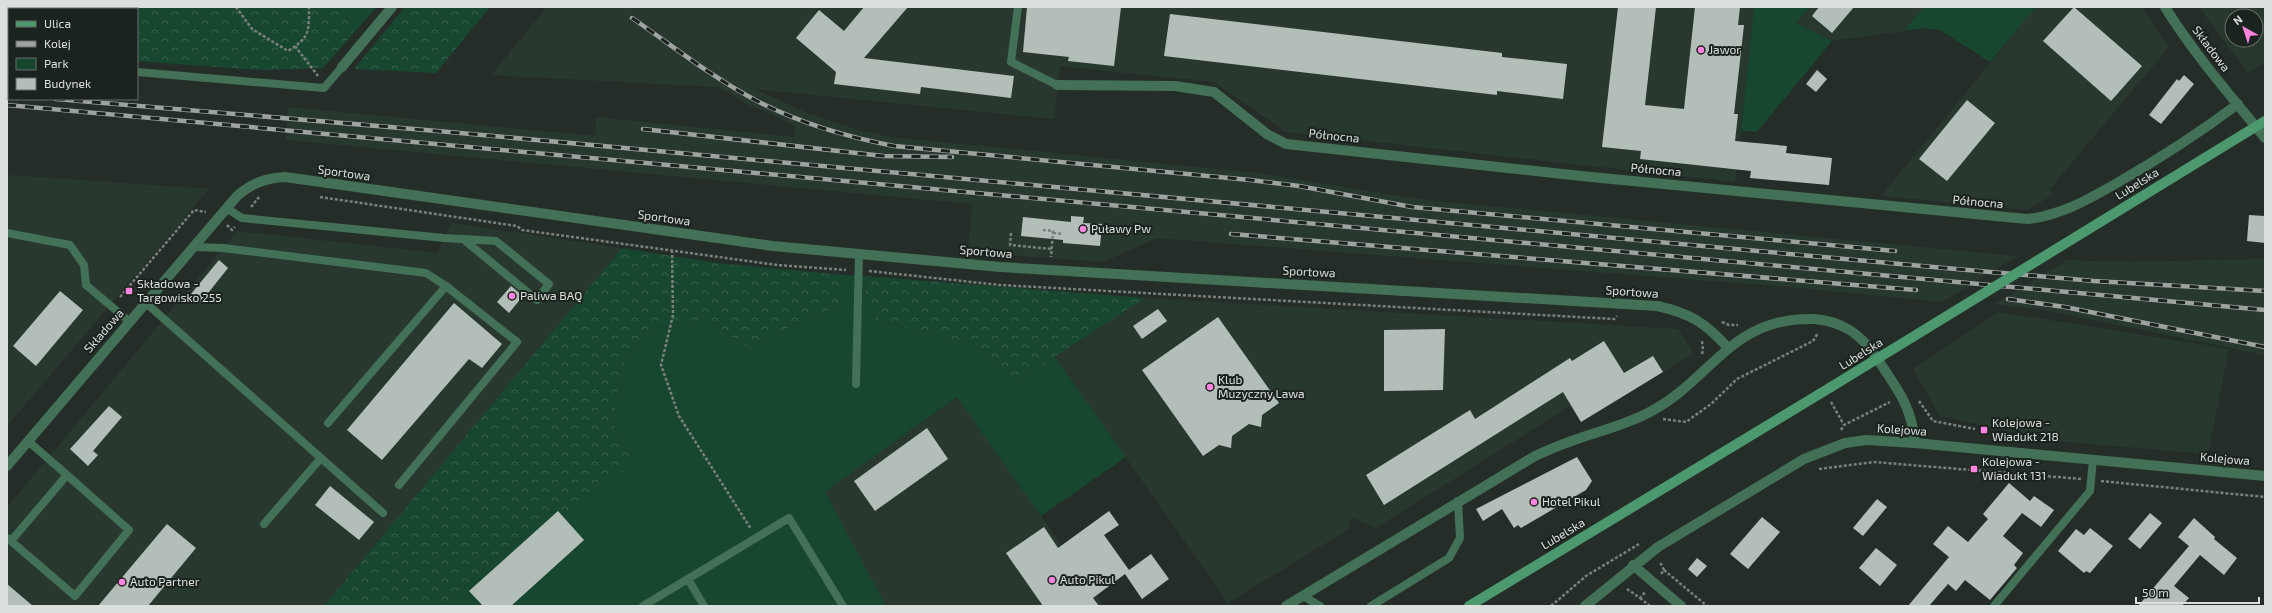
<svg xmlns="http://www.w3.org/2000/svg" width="2272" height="613" viewBox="0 0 2272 613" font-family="'Exo 2',sans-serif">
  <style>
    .built { fill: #29382f; fill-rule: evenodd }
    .green { fill: #18472f }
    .forest { fill: url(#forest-crowns) }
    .building { fill: #b4beb8 }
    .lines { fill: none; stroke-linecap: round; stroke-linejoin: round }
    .path { stroke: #7a817d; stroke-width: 2.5; stroke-dasharray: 3 2; stroke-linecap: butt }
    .lane { stroke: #437157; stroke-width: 8 }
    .street { stroke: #437157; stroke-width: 10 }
    .secondary { stroke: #4c986f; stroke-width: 10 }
    .rail-casing { stroke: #9da39f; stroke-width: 4.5 }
    .rail { stroke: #1b231e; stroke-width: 3; stroke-dasharray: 9; stroke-linecap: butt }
    .secondary-bridge { stroke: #4c986f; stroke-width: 10 }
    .poi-dot { fill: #ff85df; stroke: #1b231e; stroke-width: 1.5 }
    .labels { text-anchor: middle; stroke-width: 4; stroke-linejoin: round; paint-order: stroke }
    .street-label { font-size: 12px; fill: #dbe0dd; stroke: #1b231e }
    .poi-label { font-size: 12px; fill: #dbe0dd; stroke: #1b231e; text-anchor: start }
  </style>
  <defs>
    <pattern id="forest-crowns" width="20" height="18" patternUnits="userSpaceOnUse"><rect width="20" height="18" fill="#18472f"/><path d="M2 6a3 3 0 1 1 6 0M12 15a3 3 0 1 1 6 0" fill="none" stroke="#39614d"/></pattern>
  </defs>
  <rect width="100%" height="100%" fill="#252d28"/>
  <path class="built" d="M547 7H1754L1735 182 1286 132 1214 82 1060 66 1054 119 755 89 807 113 862 131 890 137 1257 173 1425 200 2017 256 1942 302 1789 287 1157 238 1103 262 968 252 972 204 286 140 288 107 595 136 596 117 795 137 796 126 743 102 718 87 491 75Z
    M1810 7H1924L1904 31 1832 41 1796 23Z
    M2036 7H2142L2169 47 2050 189 2054 194 2027 210 1881 196Z
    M2199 7H2265V62L2248 73ZM2232 16H2256V40H2232Z
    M7 175 209 189 7 426Z
    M451 223 622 248 324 606H7V507L237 231 437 253Z
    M2265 259V355L2049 311 1995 304 2067 260 2121 262Z
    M1145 298 1678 329 1694 353 1581 422 1570 406 1376 528 1351 517 1349 529 1228 603 1055 357Z
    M1999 312 2229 349 2208 454 2056 441 1940 416 1913 369Z
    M958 397 1104 606H886L824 492Z"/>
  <path class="green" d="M342 7H377L354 33Z
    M1754 7H1810L1796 23 1832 41 1757 132 1741 131Z
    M1924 7H2036L1990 62 1940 30 1923 28 1904 31Z
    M843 275 864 276 865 299 877 320 974 345 1018 381 1055 357 1126 457 1041 516 957 397 825 492 886 606H442L553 509 633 463 613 423 621 368 647 330 706 318 746 346 839 306Z"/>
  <path class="forest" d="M7 7H342L354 33 323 68 260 70 137 61V9H9V51L7 50Z
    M405 7H490L436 73 354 69Z
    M622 248 717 263 843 275 839 306 746 346 706 318 647 330 621 368 613 423 633 463 577 513 553 509 442 606H324Z
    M864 276 1145 298 1018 381 974 345 877 320 865 299Z"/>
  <path class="building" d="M864 7H908L864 58 1014 76 1011 98 921 87 920 94 834 84 836 72 796 38 819 10 844 31Z
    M1027 7H1121L1114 66 1068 61 1069 57 1023 52Z
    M1618 7H1656L1645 105 1684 109 1695 7H1740L1738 25H1744L1734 114H1738L1735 141 1787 146 1786 153 1832 158 1829 185 1750 178 1751 171 1640 159 1641 151 1602 147Z
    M1819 7H1854L1832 33 1812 16Z
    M2074 7 2142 66 2111 101 2043 41Z
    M1170 14 1502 53V57L1567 64 1563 99 1497 91V95L1164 56Z
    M1817 70 1827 79 1816 92 1806 84Z
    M2184 75 2194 84 2161 124 2149 115 2177 79 2179 81Z
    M1967 100 1995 123 1947 181 1919 159Z
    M2249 215 2265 216V243L2247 241Z
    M1071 216 1084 217 1083 223 1102 224 1100 246 1063 243V240L1021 236 1023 217 1071 222Z
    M219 260 228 268 201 302 191 294Z
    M511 286 523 296 509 313 497 302Z
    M60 291 83 310 36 366 13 346Z
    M454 303 502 344 482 368 469 359 382 460 347 430Z
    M1158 309 1167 321 1142 339 1133 326Z
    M1218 317 1279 403 1262 415 1261 427 1249 424 1232 436 1231 448 1219 445 1203 456 1142 370Z
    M1445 329 1443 390 1384 391V330Z
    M1604 341 1624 373 1653 356 1663 372 1581 422 1563 392 1384 505 1366 475 1470 410 1475 419 1570 358 1572 361Z
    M109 406 122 417 93 451 98 455 88 466 70 449Z
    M927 428 948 459 875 511 854 481Z
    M1577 457 1592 481 1586 490 1521 528 1518 525 1514 528 1502 509 1483 521 1476 509Z
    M2009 483 2030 501 2034 496 2054 510 2041 527 2022 513 2003 536 2023 553 2014 565 2017 568 1990 600 1965 580 1956 591 1948 584 1929 606H1908L1949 557 1933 544 1948 526 1968 542 1988 519 1983 514Z
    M330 486 374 522 359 540 315 505Z
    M1877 499 1887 507 1863 536 1853 528Z
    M558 511 584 540 511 606H483L469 591Z
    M1109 511 1119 525 1104 535 1129 570 1151 554 1169 579 1142 599 1125 574 1093 598 1099 606H1043L1006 553 1044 527 1058 548Z
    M2150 513 2162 523 2140 549 2128 539Z
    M1762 517 1780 532 1748 569 1730 554Z
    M2194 518 2215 537 2214 539 2237 558 2224 575 2200 555 2174 586 2189 598 2182 606H2138L2189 546 2178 537Z
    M167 524 196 548 148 606H98Z
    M2090 528 2113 546 2090 573 2086 571 2084 573 2058 551 2076 529 2084 535Z
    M1876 548 1897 565 1880 586 1859 568Z
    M1697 558 1707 566 1697 577 1688 569Z
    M7 584 33 606H7Z"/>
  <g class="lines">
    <path class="path" d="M236 7 252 29 288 51C310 37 309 32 309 7
      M295 46 318 76
      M320 197 517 226 522 230 777 265 846 270
      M251 207 259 197
      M227 225 232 230 235 227
      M1043 230 1053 231 1051 257
      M1011 233 1010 245 1052 249
      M1053 233 1063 234
      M672 250 673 315 661 365 679 416 751 529
      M869 271 1000 285 1614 319 1617 316
      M120 297 194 210 206 212
      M1722 322 1729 325H1738
      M1702 354 1703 350 1702 341
      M1919 401 1933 421 1975 429
      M1831 402 1844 425
      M1663 419 1686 422 1711 404 1737 379 1813 341 1818 333
      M1841 430 1844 425 1890 402
      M1819 469 1874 462 2081 479
      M2101 481 2265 497
      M1664 570 1707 606
      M1661 574 1664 570 1661 564 1662 561
      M1627 589 1640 598 1646 591
      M1640 598 1650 606
      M1551 606 1586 576 1639 544"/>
    <path class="lane" d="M1018 7 1011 62 1057 85
      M7 61H9
      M137 72 324 88 342 67
      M226 208 242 218 444 238 496 241 549 284 537 300 463 239
      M7 233 70 245 84 265 86 285 130 322
      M193 247 223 248 426 273 446 286 517 342 399 485
      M146 303 383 513
      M856 384 859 254
      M328 423 446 286
      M28 441 67 475
      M264 524 321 458
      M7 538 11 541 75 596 129 530 67 475 11 541
      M688 579 704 606
      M1303 596 1320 606
      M643 606 789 518 843 606
      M1371 606 1449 558 1460 538 1458 501
      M1994 606 2090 491 2093 459"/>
    <path class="street" d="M2165 7C2194 54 2231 96 2265 138
      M342 67 392 7
      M1057 85 1175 86 1214 92 1267 134 1286 144 1581 176 2027 219C2060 216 2089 199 2117 183 2159 159 2199 133 2238 104
      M7 466 237 196C252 183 266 178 285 177L773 246 1000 267 1657 306C1690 313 1706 323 1728 348
      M1633 565 1681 606
      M1286 606 1535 456C1546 451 1557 446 1569 442 1595 432 1623 426 1648 413 1711 381 1731 316 1814 319 1842 321 1861 334 1876 357 1896 387 1912 406 1915 443
      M1585 606 1658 547 1804 459 1845 443 1866 440 1915 443 2265 476"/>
    <path class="secondary" d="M1469 606 1831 387"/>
    <g class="rail-casing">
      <path id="rail" d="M632 18C673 46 714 79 759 102 802 124 847 137 894 146L1250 180 1299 186 1412 207 1895 251
        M7 95H9
        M56 99 449 132 1933 267 2094 281 2265 291
        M7 105 2265 310
        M643 129 883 156 952 157
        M1231 234 1916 290
        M2008 299 2065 307 2265 347"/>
    </g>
    <use href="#rail" class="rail"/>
    <path class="secondary-bridge" d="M1831 387 2265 121"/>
  </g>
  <g class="poi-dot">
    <circle cx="1701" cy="50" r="4"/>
    <circle cx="1083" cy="229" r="4"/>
    <rect x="125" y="287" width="8" height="8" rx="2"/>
    <circle cx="512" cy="296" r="4"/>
    <circle cx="1210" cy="387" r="4"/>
    <rect x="1980" y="426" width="8" height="8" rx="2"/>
    <rect x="1970" y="465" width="8" height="8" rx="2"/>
    <circle cx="1534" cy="502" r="4"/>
    <circle cx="1052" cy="580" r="4"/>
    <circle cx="122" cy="582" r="4"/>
  </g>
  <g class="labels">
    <g class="street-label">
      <text transform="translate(2211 49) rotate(53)" y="4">Składowa</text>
      <text transform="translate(1334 136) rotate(6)" y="4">Północna</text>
      <text transform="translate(1656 170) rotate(5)" y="4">Północna</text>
      <text transform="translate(344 173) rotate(8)" y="4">Sportowa</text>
      <text transform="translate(2137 184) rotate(-32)" y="4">Lubelska</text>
      <text transform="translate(1978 202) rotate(5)" y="4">Północna</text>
      <text transform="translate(664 218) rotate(8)" y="4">Sportowa</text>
      <text transform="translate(986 252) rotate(5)" y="4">Sportowa</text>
      <text transform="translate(1309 272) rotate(3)" y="4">Sportowa</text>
      <text transform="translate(1632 292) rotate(4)" y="4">Sportowa</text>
      <text transform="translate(104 331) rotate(-49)" y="4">Składowa</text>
      <text transform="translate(1861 354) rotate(-32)" y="4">Lubelska</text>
      <text transform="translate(1902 430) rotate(4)" y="4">Kolejowa</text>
      <text transform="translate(2225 459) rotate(5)" y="4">Kolejowa</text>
      <text transform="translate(1563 534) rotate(-31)" y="4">Lubelska</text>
    </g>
    <g class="poi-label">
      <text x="1709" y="54">Jawor</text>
      <text x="1091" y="233">Puławy Pw</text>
      <text x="137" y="288">Składowa -<tspan x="137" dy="14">Targowisko 255</tspan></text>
      <text x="520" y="300">Paliwa BAQ</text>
      <text x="1218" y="384">Klub<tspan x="1218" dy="14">Muzyczny Lawa</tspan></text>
      <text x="1992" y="427">Kolejowa -<tspan x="1992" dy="14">Wiadukt 218</tspan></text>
      <text x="1982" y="466">Kolejowa -<tspan x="1982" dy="14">Wiadukt 131</tspan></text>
      <text x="1542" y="506">Hotel Pikul</text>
      <text x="1060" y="584">Auto Pikul</text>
      <text x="130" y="586">Auto Partner</text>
    </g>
  </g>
  <rect width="2272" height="613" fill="none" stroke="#dbe0dd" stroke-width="16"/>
  <rect x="8" y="8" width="130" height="92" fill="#1b231e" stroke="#686f6a"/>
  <rect x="16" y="21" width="20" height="6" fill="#4c986f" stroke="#686f6a"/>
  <text x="44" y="28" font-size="12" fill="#dbe0dd">Ulica</text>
  <rect x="16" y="41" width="20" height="6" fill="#9da39f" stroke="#686f6a"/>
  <text x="44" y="48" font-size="12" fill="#dbe0dd">Kolej</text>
  <rect x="16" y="58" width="20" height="12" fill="#18472f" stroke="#686f6a"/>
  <text x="44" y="68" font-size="12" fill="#dbe0dd">Park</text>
  <rect x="16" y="78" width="20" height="12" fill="#b4beb8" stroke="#686f6a"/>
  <text x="44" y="88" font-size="12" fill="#dbe0dd">Budynek</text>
  <g transform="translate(2244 28) rotate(321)"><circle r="19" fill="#1b231e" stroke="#686f6a"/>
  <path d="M0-3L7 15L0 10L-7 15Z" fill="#ff85df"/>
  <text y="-6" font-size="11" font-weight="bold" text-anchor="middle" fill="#dbe0dd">N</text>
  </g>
  <path d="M2136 597v6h123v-6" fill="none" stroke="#dbe0dd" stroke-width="2"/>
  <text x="2142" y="597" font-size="12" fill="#dbe0dd" stroke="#1b231e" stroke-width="3" paint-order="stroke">50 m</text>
</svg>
